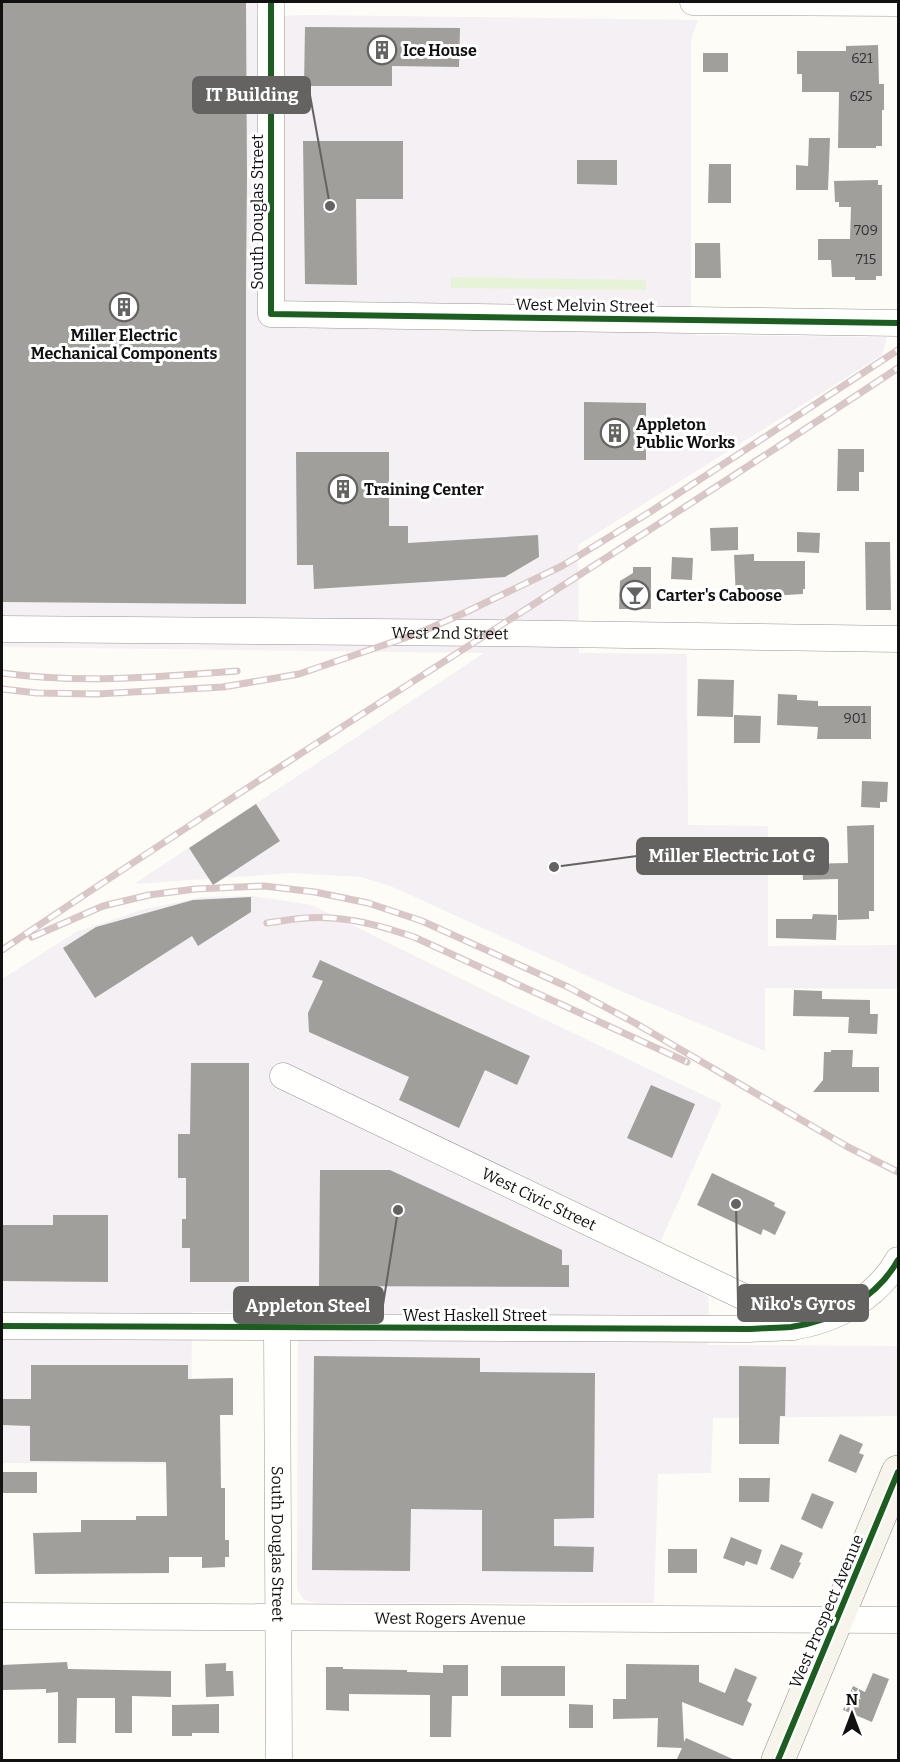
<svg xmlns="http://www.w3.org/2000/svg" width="900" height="1762" viewBox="0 0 900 1762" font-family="Bitter,serif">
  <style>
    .industrial { fill: #f5f0f3 }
    .green { fill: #e7f3d7 }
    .building { fill: #a19f9c }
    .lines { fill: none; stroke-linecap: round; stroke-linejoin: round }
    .street-casing { stroke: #979795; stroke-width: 27 }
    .secondary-casing { stroke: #8e8d8b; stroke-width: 34 }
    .street { stroke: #fffffe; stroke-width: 26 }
    .secondary { stroke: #f6f4eb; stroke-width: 33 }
    .rail-casing { stroke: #d9c6c7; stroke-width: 7 }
    .rail { stroke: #fff; stroke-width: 4.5; stroke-dasharray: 14; stroke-linecap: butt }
    .cycleway-casing { stroke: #fff; stroke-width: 10 }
    .cycleway { stroke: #1b5e20; stroke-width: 6 }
    .labels { text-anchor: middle; stroke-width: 6; stroke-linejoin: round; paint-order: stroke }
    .number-label { font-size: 14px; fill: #353434 }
    .poi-label { font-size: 16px; font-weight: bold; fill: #111; stroke: #fff; text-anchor: start }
    .street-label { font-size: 16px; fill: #111; stroke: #fff }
    .leader { fill: none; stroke: #646362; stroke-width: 2 }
    .callout-dot { fill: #646362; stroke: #fff; stroke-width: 2 }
    .callout { fill: #646362; stroke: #646362; stroke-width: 2 }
    .callout-label { font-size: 18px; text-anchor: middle; font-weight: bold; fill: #fff }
  </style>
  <rect width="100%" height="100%" fill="#fdfcf7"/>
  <path class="industrial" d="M2 2H257V17L306 15 698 20 691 40V302L695 335 887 337 882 355 578 545 579 653 687 654 688 825 768 826V946L898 945V989L765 988V1051L616 989 393 887 361 877 291 873 134 884 484 653 2 647Z
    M253 896 312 905 506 1001 722 1104 649 1267 700 1290 708 1297 709 1304 707 1345 898 1346V1416L713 1418 711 1473 658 1474 654 1603H318L304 1600 297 1589V1582L298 1311 192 1312 191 1464 2 1463V979L76 932 142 910 201 897Z"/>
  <path class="green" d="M451 277 646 280V290L451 288Z"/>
  <path class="building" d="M2 2H246L247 178 246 284V604L2 602Z
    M305 27 460 28 459 67 392 66V86H304Z
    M878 45 879 84H884V110H882V146H876V148H838L839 92H802V74H797V51H846V46Z
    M703 53H728V72H703Z
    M809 138H830L828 190H796V165L808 166Z
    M303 141H403V199H356L357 285 305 284Z
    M577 160H617V185L577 184Z
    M709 164H731V203H708Z
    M878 180V185H882V276H876V280H855V277H832L831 260H818V239H850L851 207H839V202H835L834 181Z
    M695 243H720L721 278H695Z
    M584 402 646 403V460H584Z
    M838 449H864V472H859V491H837Z
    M296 452H389V526H408V543L538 535 539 557 505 577 314 589 313 565H297Z
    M738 527V550L711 551 710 528Z
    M797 532 820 533 819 553 797 552Z
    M865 542H890L891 610H866Z
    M754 554V561H805V589H803V594L736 598 734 555Z
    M672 557 693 558 692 580 671 579Z
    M633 567H651V609H619L620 581 633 573Z
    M698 679 734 680 733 717 697 716Z
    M778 694 797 695V700L818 701V706H871V739H817L818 727 777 725Z
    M734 715 761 716 760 743H734Z
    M862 781 888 782 887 802H880V808L861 807Z
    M256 804 280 841 213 885 189 848Z
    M874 825V911H869V919L838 920V879L803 880 802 864 848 863 847 826Z
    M251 897V912L198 946 192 936 95 998 63 948 96 927 193 900Z
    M813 914 837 915 836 940 776 938V919H812Z
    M320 960 530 1056 517 1085 485 1070 459 1128 399 1100 409 1077 309 1032 308 1013 323 981 312 977Z
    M794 990 822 991V999L870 1000V1014H878L877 1034 848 1033 849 1017 793 1016Z
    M831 1050H853L852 1067H879V1092H813L823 1080 824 1052H831Z
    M191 1063H249V1282H190V1248H182V1219H186V1178H178V1134H190Z
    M651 1085 695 1104 672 1158 627 1138Z
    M320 1170H390L562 1250V1265H569V1287L319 1286Z
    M712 1173 775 1203 774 1206 786 1212 775 1235 763 1229 761 1235 697 1205Z
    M53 1215H108V1282L2 1281V1225H53Z
    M314 1356 480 1358V1372L595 1373 594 1518 554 1519V1546L594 1547 593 1572 482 1571V1510L411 1509 410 1571 312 1570Z
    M31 1365H188V1379L233 1378V1415H220L221 1488H225V1540H229V1557H225V1567L202 1568V1557H169V1573L35 1574 33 1533 81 1532V1520H136V1516H167L166 1462 30 1461V1426L2 1425V1399H31Z
    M739 1366 786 1367 785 1416H780L779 1444H739Z
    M840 1434 863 1444 859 1453 864 1455 856 1473 828 1461Z
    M2 1472H37V1493H2Z
    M739 1478H770L769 1502H739Z
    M812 1493 834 1502 822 1529 801 1519Z
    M731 1537 762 1550 757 1565 746 1561 744 1566 723 1558Z
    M781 1544 803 1553 799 1562 801 1563 793 1579 770 1569Z
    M668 1549H697V1573H668Z
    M67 1662 68 1669 171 1671V1697L132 1696V1733H115V1698H77L76 1743H58V1692L46 1693V1689L2 1690V1665Z
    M226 1663V1671H233L234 1696 206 1697 205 1664Z
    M626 1664 699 1665V1682L725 1693 735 1668 757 1677 747 1701 752 1704 743 1726 682 1702 684 1742 686 1738 737 1761H676L682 1748 657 1747 658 1718 613 1719V1699H626Z
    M443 1665H468V1696H452L451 1737H430V1695L349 1694V1711L326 1710V1667H343V1669L407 1670V1672L443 1673Z
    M501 1666H565V1696H501Z
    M873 1673 889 1679 872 1722 843 1710 853 1686 865 1692Z
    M219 1704V1733H192V1736H172V1705Z
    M569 1704 593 1705V1728H569Z"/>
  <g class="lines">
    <g class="street-casing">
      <g id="street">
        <path d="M271 2V314L898 323"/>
        <path d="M693 2 898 3"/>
        <path id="s1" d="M2 629 489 633 898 639"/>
        <path id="s2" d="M283 1076 744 1297 793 1327"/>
        <path d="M2 1326 749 1329C763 1328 778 1328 791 1327 834 1321 877 1298 898 1260"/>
        <path id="s3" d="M277 1328 279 1760"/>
        <path id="s4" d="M2 1616 898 1620"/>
      </g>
    </g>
    <g class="secondary-casing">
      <path id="secondary" d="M778 1760 898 1472"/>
    </g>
    <use href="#street" class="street"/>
    <use href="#secondary" class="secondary"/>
    <g class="rail-casing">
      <path id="rail" d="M2 673C80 684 158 677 237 671
        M2 689 37 693 97 694 223 687 299 674 419 633 464 613 562 566 650 512 898 350
        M267 923C288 920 311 916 332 918 361 920 387 928 414 937L687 1062
        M32 937 103 906 149 895 195 889 264 886 315 892 368 903 422 921 568 987 635 1023 848 1147 898 1172
        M2 950C297 751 601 565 898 368"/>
    </g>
    <use href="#rail" class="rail"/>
    <g class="cycleway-casing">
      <path id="cycleway" d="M271 2V314L898 323
        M2 1326 749 1329C763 1328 778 1328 791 1327 834 1321 877 1298 898 1260
        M778 1760 898 1472"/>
    </g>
    <use href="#cycleway" class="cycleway"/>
  </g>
  <defs>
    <g id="building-ring" transform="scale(1.5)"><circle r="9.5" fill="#fff" stroke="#646362" stroke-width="1.5"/><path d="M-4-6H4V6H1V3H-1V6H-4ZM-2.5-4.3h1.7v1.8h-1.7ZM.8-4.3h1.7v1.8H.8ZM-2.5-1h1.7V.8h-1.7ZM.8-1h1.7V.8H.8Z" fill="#646362"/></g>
    <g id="bar-ring" transform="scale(1.5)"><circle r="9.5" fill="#fff" stroke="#646362" stroke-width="1.5"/><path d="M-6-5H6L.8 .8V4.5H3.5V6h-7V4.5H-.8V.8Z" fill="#646362"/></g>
  </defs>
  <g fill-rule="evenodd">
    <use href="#building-ring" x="382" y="50"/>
    <use href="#building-ring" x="124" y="307"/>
    <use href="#building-ring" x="615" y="433"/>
    <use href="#building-ring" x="343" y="489"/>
    <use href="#bar-ring" x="635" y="595"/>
  </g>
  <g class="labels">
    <g class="number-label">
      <text x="862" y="63">621</text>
      <text x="861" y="101">625</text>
      <text x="866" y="235">709</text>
      <text x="866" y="264">715</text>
      <text x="855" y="723">901</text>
    </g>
    <g class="poi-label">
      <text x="403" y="56">Ice House</text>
      <text x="124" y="341" text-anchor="middle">Miller Electric<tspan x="124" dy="18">Mechanical Components</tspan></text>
      <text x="636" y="430">Appleton<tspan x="636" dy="18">Public Works</tspan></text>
      <text x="364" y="495">Training Center</text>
      <text x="656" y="601">Carter's Caboose</text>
    </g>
    <g class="street-label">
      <text transform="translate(257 212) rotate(-90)" y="6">South Douglas Street</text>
      <text transform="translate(585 305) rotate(1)" y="6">West Melvin Street</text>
      <text dy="6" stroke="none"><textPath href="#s1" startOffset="448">West 2nd Street</textPath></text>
      <text dy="6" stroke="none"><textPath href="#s2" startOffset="284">West Civic Street</textPath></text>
      <text x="475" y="1321">West Haskell Street</text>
      <text dy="6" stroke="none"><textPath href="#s3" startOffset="216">South Douglas Street</textPath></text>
      <text transform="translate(826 1611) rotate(-67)" y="6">West Prospect Avenue</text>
      <text dy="6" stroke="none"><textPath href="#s4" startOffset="448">West Rogers Avenue</textPath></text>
    </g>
  </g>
  <path class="leader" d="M330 206L310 95M554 867L637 856M736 1204L738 1303M398 1210L383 1305"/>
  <g class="callout-dot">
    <circle cx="330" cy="206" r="6"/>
    <circle cx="554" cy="867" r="6"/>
    <circle cx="736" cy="1204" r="6"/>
    <circle cx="398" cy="1210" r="6"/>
  </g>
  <g class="callout">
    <rect x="193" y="77" width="117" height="36" rx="6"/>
    <rect x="637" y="838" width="191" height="36" rx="6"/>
    <rect x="738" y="1285" width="130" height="36" rx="6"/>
    <rect x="234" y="1287" width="149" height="36" rx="6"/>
  </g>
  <g class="callout-label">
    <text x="252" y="101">IT Building</text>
    <text x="732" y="862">Miller Electric Lot G</text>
    <text x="803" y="1310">Niko's Gyros</text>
    <text x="308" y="1312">Appleton Steel</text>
  </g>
  <rect width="900" height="1762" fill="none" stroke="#111111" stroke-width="6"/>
  <g transform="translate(852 1714)" stroke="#ffffff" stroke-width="4.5" paint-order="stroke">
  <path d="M0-4.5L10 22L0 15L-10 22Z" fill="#111111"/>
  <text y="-9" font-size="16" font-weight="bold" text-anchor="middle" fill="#111111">N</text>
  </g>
</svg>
